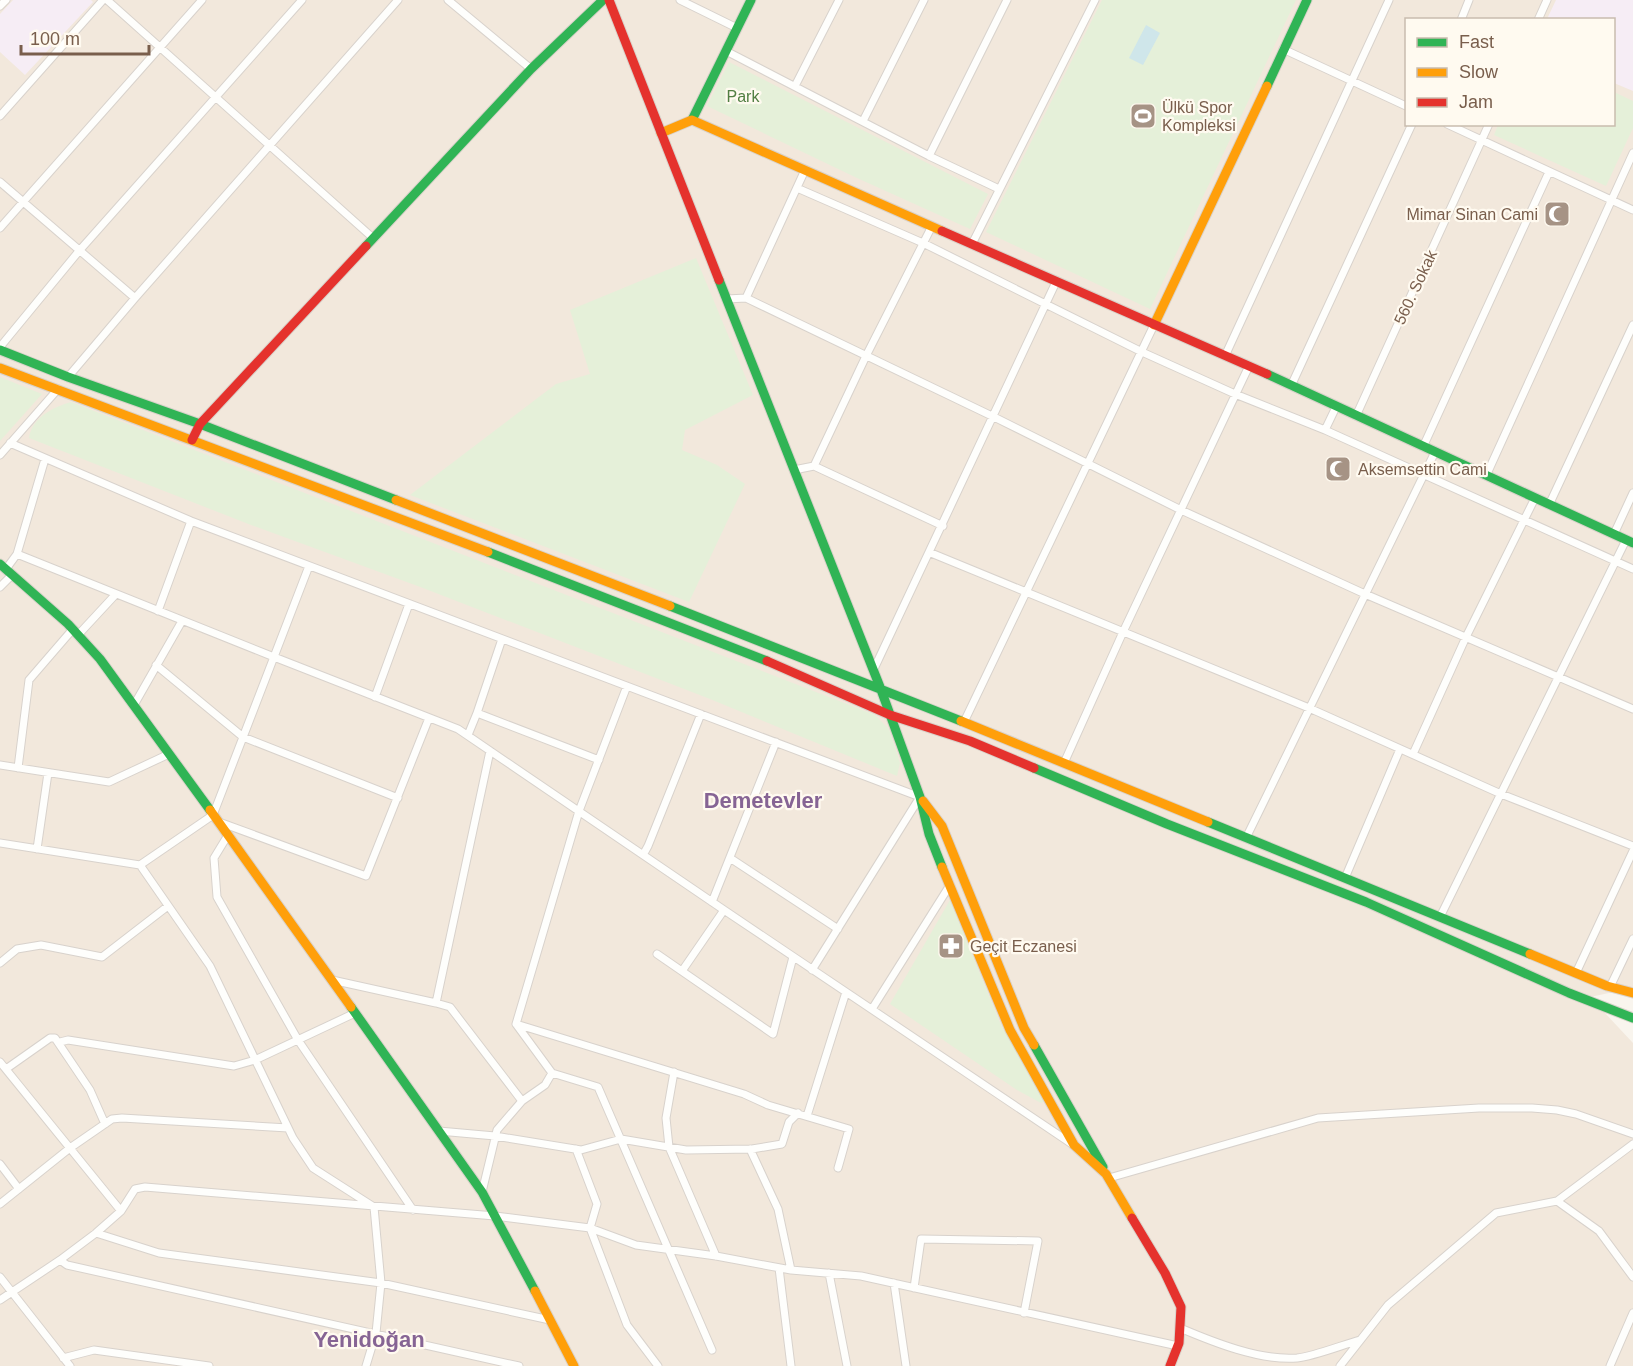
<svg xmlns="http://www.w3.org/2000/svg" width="1633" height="1366" viewBox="0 0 1633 1366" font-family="Arial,sans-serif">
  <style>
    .residential { fill: #f2e8dc; fill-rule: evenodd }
    .education { fill: #f6edf5 }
    .green { fill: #e5f0d9 }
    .water { fill: #cfe6ea }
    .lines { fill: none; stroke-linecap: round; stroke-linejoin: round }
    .street-casing { stroke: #d8d2cc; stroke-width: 9 }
    .fast-casing { stroke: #d9d2ca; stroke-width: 11 }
    .slow-casing { stroke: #d9d2ca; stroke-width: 11 }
    .jam-casing { stroke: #d9d2ca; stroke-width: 11 }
    .street { stroke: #fefefc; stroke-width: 7 }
    .fast { stroke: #30b455; stroke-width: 9 }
    .slow { stroke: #ff9f0a; stroke-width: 9 }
    .jam { stroke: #e5322d; stroke-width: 9 }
    .labels { text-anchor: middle; stroke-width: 4.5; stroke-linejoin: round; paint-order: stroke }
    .park-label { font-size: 16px; fill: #527f43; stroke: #fffaf0 }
    .poi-label { font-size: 16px; fill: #795e4c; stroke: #fffaf0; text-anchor: start }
    .street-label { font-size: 16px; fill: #795e4c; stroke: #fffaf0 }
    .district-label { font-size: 22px; font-weight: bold; fill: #866494; stroke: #fffaf0 }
  </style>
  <rect width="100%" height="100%" fill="#f9f5ee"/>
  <path class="residential" d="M0 0H1633V988L1590 997 1633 1043V1366H0ZM1406 20H1614V124H1406Z"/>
  <path class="education" d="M13 0H91L93 2 25 75 0 52V14Z
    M1556 0H1633V91L1614 83V20L1547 19Z"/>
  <path class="green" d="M1102 0H1296L1150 309 986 232Z
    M729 62 988 194 970 229 857 178 707 106Z
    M1614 92 1633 101V128L1606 186 1494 135 1498 125 1614 124Z
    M696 258 753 395 685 430 682 450 717 465 745 484 689 602 410 495 556 384 590 374 570 310Z
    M0 377 42 394 0 441Z
    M71 402 875 715 889 729 900 763 897 776 710 699 423 588 251 525 29 438C32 417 54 407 71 402Z
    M950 900 1001 1025 1046 1100 1041 1103 1017 1090 890 1004Z"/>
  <path class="water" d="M1146 25 1160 33 1143 65 1129 58Z"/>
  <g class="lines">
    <g class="street-casing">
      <path id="street" d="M107 0 373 238
        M448 0 531 69
        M680 0 737 28
        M0 6 6 0
        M1461 20 1469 0
        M1538 20 1547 0
        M1283 49 1406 106
        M726 51 929 156 999 189
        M795 86 839 0
        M0 116 103 0
        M863 121 924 0
        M1447 124 1633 210
        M929 156 1007 0
        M0 182 135 298
        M797 188 923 243 1142 352 1235 394 1325 430 1633 569
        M0 228 202 0
        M972 244 1095 0
        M746 298 805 170
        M727 299 746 298 994 417 1181 510 1365 594 1633 709
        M0 347 79 251 302 0
        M1225 356 1389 0
        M68 377 135 298 398 0
        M1291 386 1412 124
        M1356 416 1489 124
        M1325 430 1336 407
        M10 443 191 521 920 797 812 970
        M1423 447 1549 172
        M0 455 58 389
        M814 466 866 356 932 226
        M794 470 814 466 943 526
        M1486 476 1633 153
        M1549 505 1633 325
        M1614 534 1633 493
        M931 553 1309 708 1501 794 1633 846
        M17 554 274 657 458 729 724 910 1072 1144
        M6 569 17 554 45 459
        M0 587 12 575
        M158 611 191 521
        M78 635 116 594
        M156 665 243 737 398 798
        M873 671 1056 282
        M375 697 409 604
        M134 705 182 621
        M477 713 599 760
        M964 722 1154 325
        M468 735 477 713 502 639
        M1413 754 1466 637 1535 498
        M1064 763 1123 632 1249 366
        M0 765 109 782 169 754
        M18 768 29 680 73 629
        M219 822 366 876 429 718
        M228 835 214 858 217 897 298 1040 413 1210
        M1246 838 1435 452
        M0 843 140 865 213 815 309 566
        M37 849 48 773
        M643 855 648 846 701 714
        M730 858 838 929
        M140 865 210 966 293 1138 313 1168 374 1207 381 1283 376 1333 366 1366
        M1345 878 1400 749
        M712 902 776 742
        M1440 917 1626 540
        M657 954 773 1034 793 957
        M0 963 17 949 41 945 102 957 168 906
        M682 971 724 910
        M1576 973 1633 851
        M332 980 436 1003 490 751
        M1610 987 1633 939
        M436 1003 450 1007 522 1101
        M872 1009 950 885
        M516 1024 744 1094 768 1105 849 1129 838 1168
        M60 1042 68 1040 234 1066 255 1060 355 1013
        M0 1062 121 1211
        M6 1069 50 1038H55L90 1090 105 1124
        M674 1072 666 1118 669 1147 716 1256
        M552 1073 598 1087 712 1350
        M807 1116 846 992
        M439 1131 495 1136 581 1150 621 1139 686 1150 752 1149 782 1144 789 1122 798 1113
        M576 1149 597 1204 590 1228 627 1325 658 1366
        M750 1149 778 1209 791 1270
        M0 1164 19 1189
        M1109 1178 1318 1118 1479 1108H1532L1557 1110 1576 1114 1633 1134
        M482 1192 497 1130 522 1101 545 1085 552 1073 516 1024 579 811 627 686
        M1557 1201 1599 1231 1633 1277
        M0 1204 70 1148 112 1119 122 1118 288 1128
        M96 1233 159 1253 381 1283 550 1320
        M60 1260 67 1265 519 1366
        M779 1268 791 1366
        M829 1273 847 1366
        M0 1277 70 1366
        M894 1283 906 1366
        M914 1288 921 1239 1038 1241 1024 1313
        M0 1300 60 1260 96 1233 121 1211 135 1189 145 1187 495 1216 590 1228 636 1245 716 1256 791 1270 861 1276 1178 1346
        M1180 1328C1213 1342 1260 1361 1297 1358 1315 1356 1342 1345 1360 1340
        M63 1358 94 1350 209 1366
        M1340 1366 1388 1305 1496 1213 1557 1201 1633 1144
        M1610 1366 1633 1313"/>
    </g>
    <g class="fast-casing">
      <path id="fast" d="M1267 86 1307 0
        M692 120 751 0
        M366 246 531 69 603 0
        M719 280 880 687 920 797 929 834 942 867
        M0 350 68 377 200 424 396 500
        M1267 374 1633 543
        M488 552 767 661
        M0 564 68 624 100 659 210 810
        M670 606 961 721
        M1034 768 1167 824 1366 902 1569 993 1633 1018
        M1208 822 1530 954
        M351 1007 482 1192 535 1291
        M1034 1045 1103 1167"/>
    </g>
    <g class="slow-casing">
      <path id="slow" d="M661 133 692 120 942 231
        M1154 325 1267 86
        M0 368 488 552
        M396 500 670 606
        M961 721 1208 822
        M923 801 942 826 1024 1028 1034 1045
        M210 810 351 1007
        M942 867 1010 1030 1074 1145 1106 1174 1132 1218
        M1530 954 1607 986 1633 993
        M535 1291 574 1366"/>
    </g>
    <g class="jam-casing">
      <path id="jam" d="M609 0 719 280
        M942 231 1267 374
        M192 440 200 424 366 246
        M767 661 890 715 970 741 1034 768
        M1132 1218 1165 1273 1181 1307 1179 1343 1170 1366"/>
    </g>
    <use href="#street" class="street"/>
    <use href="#fast" class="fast"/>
    <use href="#slow" class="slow"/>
    <use href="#jam" class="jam"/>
  </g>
  <defs>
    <g id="stadium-square" transform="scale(1.35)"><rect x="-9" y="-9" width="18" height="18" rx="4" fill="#a69385" stroke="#fffaf0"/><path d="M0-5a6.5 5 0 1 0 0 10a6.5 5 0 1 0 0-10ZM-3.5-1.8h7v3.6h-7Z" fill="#fff"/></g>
    <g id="mosque-square" transform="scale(1.35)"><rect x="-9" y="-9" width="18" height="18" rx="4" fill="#a69385" stroke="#fffaf0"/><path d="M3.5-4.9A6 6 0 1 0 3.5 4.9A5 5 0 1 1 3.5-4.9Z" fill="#fff"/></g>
    <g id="pharmacy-square" transform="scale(1.35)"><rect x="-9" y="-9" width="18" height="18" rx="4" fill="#a69385" stroke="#fffaf0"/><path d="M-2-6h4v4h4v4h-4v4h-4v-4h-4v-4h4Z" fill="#fff"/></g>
  </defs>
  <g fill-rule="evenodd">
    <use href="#stadium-square" x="1143" y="116"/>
    <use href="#mosque-square" x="1557" y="214"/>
    <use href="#mosque-square" x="1338" y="469"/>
    <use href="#pharmacy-square" x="951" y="946"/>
  </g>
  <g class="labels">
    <g class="park-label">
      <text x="743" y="102">Park</text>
    </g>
    <g class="poi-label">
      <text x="1162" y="113">Ülkü Spor<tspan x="1162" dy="18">Kompleksi</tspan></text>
      <text x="1538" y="220" text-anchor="end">Mimar Sinan Cami</text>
      <text x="1358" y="475">Aksemsettin Cami</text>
      <text x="970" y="952">Geçit Eczanesi</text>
    </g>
    <g class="street-label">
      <text transform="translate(1415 287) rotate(-65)" y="6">560. Sokak</text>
    </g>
    <g class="district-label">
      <text x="763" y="808">Demetevler</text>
      <text x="369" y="1347">Yenidoğan</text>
    </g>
  </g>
  <rect x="1405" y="18" width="210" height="108" fill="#fffaf0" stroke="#c9bcae" stroke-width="1.5"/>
  <rect x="1417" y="38" width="30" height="9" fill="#30b455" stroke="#c9bcae" stroke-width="1.5"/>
  <text x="1459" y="48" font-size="18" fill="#795e4c">Fast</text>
  <rect x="1417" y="68" width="30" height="9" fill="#ff9f0a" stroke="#c9bcae" stroke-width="1.5"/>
  <text x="1459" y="78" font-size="18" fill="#795e4c">Slow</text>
  <rect x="1417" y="98" width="30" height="9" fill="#e5322d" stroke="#c9bcae" stroke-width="1.5"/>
  <text x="1459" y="108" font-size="18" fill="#795e4c">Jam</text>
  <path d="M21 45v9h128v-9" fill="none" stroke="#795e4c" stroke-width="3"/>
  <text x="30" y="45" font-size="18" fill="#795e4c" stroke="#fffaf0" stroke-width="4.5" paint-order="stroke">100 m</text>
</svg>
